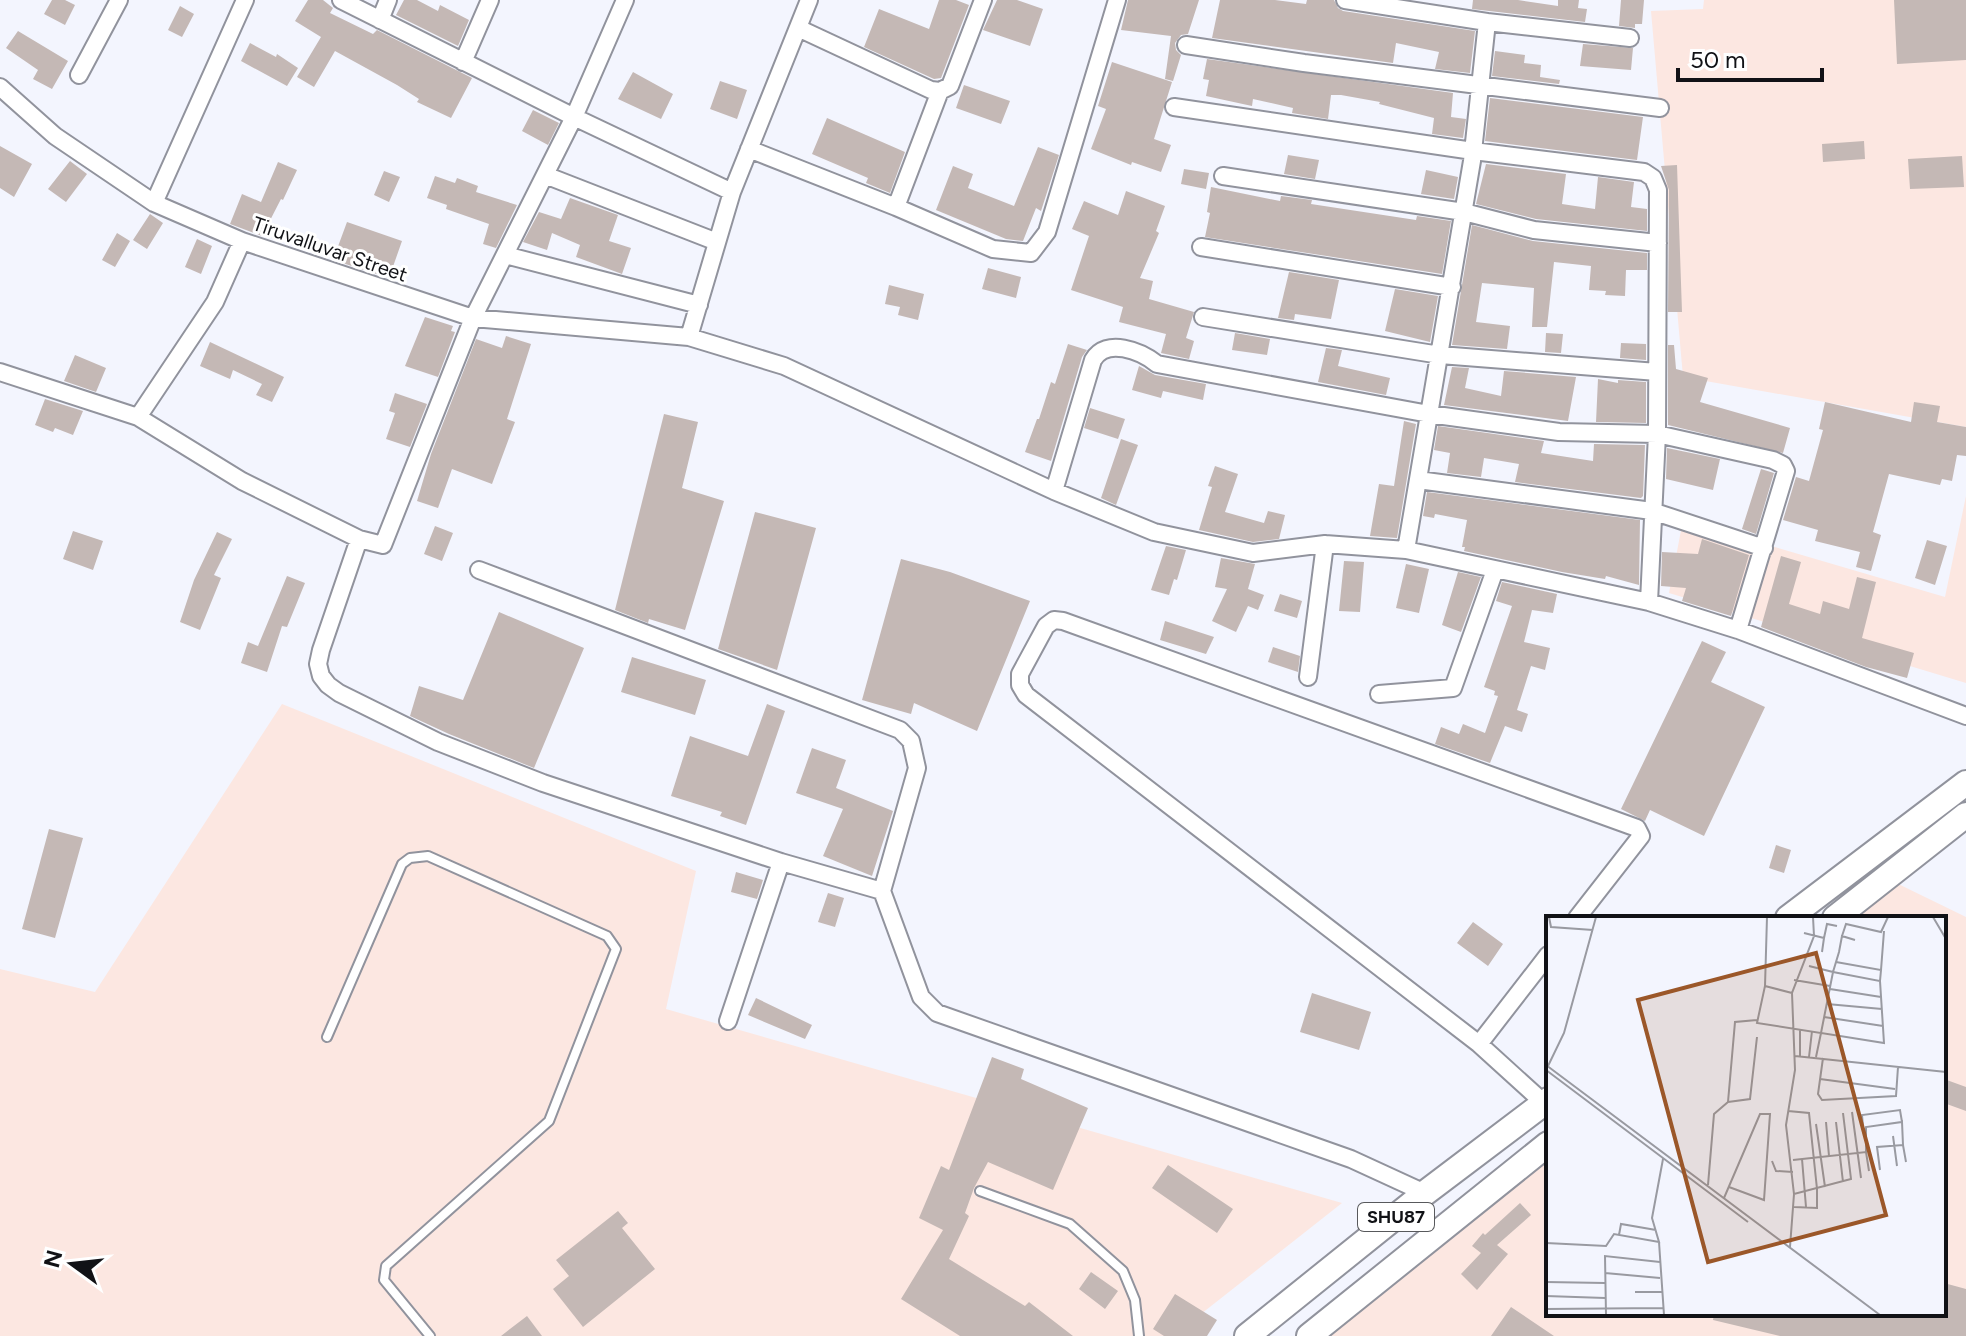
<svg xmlns="http://www.w3.org/2000/svg" width="1966" height="1336" viewBox="0 0 1966 1336" font-family="Figtree,sans-serif">
  <style>
    .industrial { fill: #fce7e1 }
    .building { fill: #c4b8b5 }
    .lines { fill: none; stroke-linecap: round; stroke-linejoin: round }
    .service-casing { stroke: #91939d; stroke-width: 12 }
    .minor-casing { stroke: #91939d; stroke-width: 20 }
    .primary-casing { stroke: #91939d; stroke-width: 28 }
    .service { stroke: #fff; stroke-width: 8 }
    .minor { stroke: #fff; stroke-width: 16 }
    .primary { stroke: #fff; stroke-width: 24 }
    .labels { text-anchor: middle; stroke-width: 6; stroke-linejoin: round; paint-order: stroke }
    .shield { fill: #fff; stroke: #58595c; stroke-width: 2 }
    .shield-label { font-size: 18px; font-weight: bold; fill: #111216 }
    .street-label { font-size: 20px; fill: #111216; stroke: #fff }
    .inset-road { fill: none; stroke: #999aa1; stroke-width: 2 }
    .view { fill: #9b5729; fill-opacity: 0.15; stroke: #9b5729; stroke-width: 4 }
    .inset-edge { fill: none; stroke: #111216; stroke-width: 4 }
  </style>
  <rect width="100%" height="100%" fill="#f3f5fe"/>
  <path class="industrial" d="M1704 0H1966V427L1683 377 1651 11 1703 9Z
    M1966 496V683L1669 593 1683 520 1945 597Z
    M282 704 696 871 666 1009 1342 1203 1173 1336H0V969L95 992Z
    M1886 878 1966 917V1336H1322L1548 1153V1314H1944V918H1837Z"/>
  <path class="building" d="M52 0H65L75 5 65 25 44 14Z
    M308 0H323L333 8 330 13 373 34 377 30 472 78 451 118 417 102 419 99 397 85 335 51 314 87 297 77 321 37 295 21Z
    M404 0H417L438 11 440 5 469 20 458 46 396 15Z
    M939 0H956L969 5 941 78 934 79 864 47 879 9 929 29Z
    M997 0H1017L1043 9 1030 46 983 30Z
    M1128 0H1199L1188 34 1181 35 1175 43 1176 50 1181 55 1173 81 1165 79 1171 36 1121 30Z
    M1220 0H1275L1306 4 1307 0H1334L1338 8 1343 11 1475 31 1470 73 1435 69 1439 52 1396 43 1393 63 1212 38Z
    M1473 0H1518L1558 6V0H1579L1578 8 1587 9 1585 22 1472 9Z
    M1621 0H1644L1642 24H1635V28L1619 26Z
    M1894 0H1966V60L1897 64Z
    M180 6 194 14 182 37 168 30Z
    M18 31 68 61 52 89 33 79 38 70 6 48Z
    M250 43 276 57 277 54 298 68 287 86 241 61Z
    M1583 44 1633 48 1631 70 1580 66Z
    M1495 51 1525 55 1524 63 1541 65 1540 77 1560 80 1559 84 1492 76Z
    M1207 59 1453 93 1451 117 1466 119 1463 138 1432 134 1434 118 1379 104 1380 102 1341 95H1331L1328 119 1292 113 1293 108 1253 99 1252 106 1206 96 1209 80 1203 79Z
    M1112 62 1172 82 1154 139 1171 145 1161 172 1132 162 1131 165 1091 149 1106 109 1098 106Z
    M633 72 673 94 661 119 618 99Z
    M720 81 747 90 737 119 710 109Z
    M964 85 1010 101 1001 124 956 108Z
    M1490 98 1643 117 1637 160 1485 141Z
    M533 110 559 123 548 145 522 131Z
    M827 118 905 152 890 193 866 183 868 178 812 154Z
    M1864 141 1865 159 1823 162 1822 144Z
    M0 146 32 164 14 197 0 188Z
    M1038 147 1059 155 1041 211 1036 208 1023 241 1006 239 936 210 953 166 973 174 968 188 1014 206Z
    M1288 155 1319 160 1315 179 1284 174Z
    M1962 156 1964 187 1910 189 1908 159Z
    M70 161 87 174 66 202 48 189Z
    M278 162 297 170 283 200 281 199 262 236 230 224 242 194 261 202Z
    M1486 164 1566 174 1562 204 1595 209 1598 177 1634 182 1631 207 1647 209V231L1536 219 1476 204Z
    M1677 165 1682 312H1668L1669 190 1661 166Z
    M1184 169 1209 173 1206 189 1181 184Z
    M1426 170 1458 177 1454 199 1421 194Z
    M384 171 400 177 389 202 374 195Z
    M435 176 455 183 457 178 478 186 476 192 517 205 496 248 483 244 489 224 446 209 447 205 427 198Z
    M1211 187 1280 201 1281 196 1312 200 1311 204 1416 220 1417 216 1451 221 1442 274 1205 237 1210 213 1207 212Z
    M1126 191 1165 206 1156 231 1159 233 1140 278 1153 281 1149 299 1194 312 1186 338 1194 341 1189 359 1161 353 1166 334 1119 322 1123 307 1071 290 1089 236 1072 229 1084 201 1118 215Z
    M570 198 618 215 609 241 631 248 622 274 576 257 580 245 552 233 547 250 523 242 539 212 561 219Z
    M150 214 163 223 147 249 133 240Z
    M347 222 402 241 389 278 333 260Z
    M1472 225 1533 241 1647 253V270H1626L1625 296 1605 295 1606 291 1589 290 1591 266 1554 262 1547 327H1532L1534 288 1482 283 1476 322 1510 326 1507 349 1452 345Z
    M117 233 130 241 115 267 102 260Z
    M197 239 212 246 201 274 185 267Z
    M988 268 1021 277 1016 298 982 289Z
    M1289 272 1339 280 1331 319 1295 314 1294 320 1278 318Z
    M889 285 924 294 918 320 898 315 900 307 885 304Z
    M1395 289 1438 296 1430 342 1385 331Z
    M425 317 453 326 451 331 455 332 438 377 405 366Z
    M1235 333 1270 339 1267 355 1232 350Z
    M1546 333 1563 334 1561 353 1545 352Z
    M506 336 531 344 507 419 515 422 492 484 452 469 438 508 417 501 431 454 476 339 502 348Z
    M210 342 284 377 272 402 256 395 262 384 233 370 230 379 200 366Z
    M1621 343 1646 344V360L1620 358Z
    M1068 344 1087 350 1082 357 1051 461 1025 452 1037 419H1039L1051 382 1055 384Z
    M1668 345H1674L1676 369 1708 378 1700 402 1790 428 1783 453 1668 425Z
    M1326 348 1342 350 1338 366 1390 378 1386 395 1318 382Z
    M75 355 106 368 96 392 64 381Z
    M1139 366 1155 375 1206 384 1203 400 1163 391 1161 398 1132 390Z
    M1452 367 1469 368 1465 388 1501 396 1504 371 1576 377 1568 421 1444 405Z
    M1598 379 1618 383V380L1646 382V423L1596 422Z
    M395 393 427 404 410 447 386 439 395 413 389 411Z
    M45 399 83 411 73 435 55 428 53 432 35 425Z
    M1825 402 1911 422 1914 402 1940 406 1937 422 1966 427V456L1957 455 1952 481 1942 479 1940 485 1889 474 1873 532 1881 535 1871 571 1856 567 1860 552 1815 541 1818 530 1783 520 1796 477 1809 481 1823 430 1819 429Z
    M1090 408 1125 419 1118 439 1084 428Z
    M664 414 698 422 682 488 724 501 685 630 649 619 648 623 615 610Z
    M1404 421 1416 424 1397 538 1370 536 1379 484 1394 486Z
    M1438 426 1544 441 1541 453 1593 461 1594 444 1645 445 1643 496 1641 498 1515 482 1519 464 1484 458 1481 477 1447 473 1450 453 1434 450Z
    M1121 439 1138 445 1116 505 1101 498Z
    M1667 448 1720 459 1713 490 1666 479Z
    M1215 466 1238 474 1225 512 1264 523 1268 511 1285 515 1279 539 1253 542 1199 530 1212 487 1208 486Z
    M1761 469 1774 473 1756 534 1742 529Z
    M1427 492 1640 520 1639 585 1606 576 1605 579 1562 572 1464 551 1465 547H1462L1467 520 1435 514 1434 518 1423 516Z
    M755 512 816 528 777 670 718 649Z
    M435 526 453 533 442 561 424 554Z
    M73 531 103 541 93 570 63 559Z
    M217 532 232 539 214 575 221 578 200 630 180 622 194 580Z
    M1702 539 1749 555 1731 616 1682 601 1686 588 1661 586 1662 552 1698 554Z
    M1927 540 1947 546 1935 585 1915 578Z
    M1166 546 1186 550 1177 580 1174 579 1169 595 1151 590Z
    M1781 556 1801 562 1789 604 1820 614 1823 601 1849 609 1857 577 1876 582 1862 638 1914 653 1907 678 1866 667 1761 627Z
    M1221 558 1255 564 1248 589 1264 595 1258 610 1248 606 1236 632 1212 621 1227 589 1215 587Z
    M901 559 950 572 1030 601 977 731 914 703 911 714 862 700Z
    M1344 561 1364 562 1360 612 1339 611Z
    M1406 564 1429 569 1419 613 1396 608Z
    M1458 572 1481 577 1461 632 1442 625Z
    M287 576 305 583 287 627 282 626 267 672 241 663 248 642 258 646Z
    M1502 582 1557 594 1553 613 1532 610 1524 642 1550 648 1545 670 1531 666 1517 710 1528 714 1522 732 1505 726 1490 763 1435 744 1441 727 1459 734 1463 724 1485 733 1498 696 1494 695 1495 691 1484 687 1512 606 1496 601Z
    M1280 594 1302 601 1297 618 1274 611Z
    M499 612 584 648 534 768 449 734 410 716 419 686 463 700Z
    M1165 621 1214 637 1206 654 1160 640Z
    M1702 641 1726 652 1711 682 1765 707 1704 836 1650 810 1645 821 1621 809Z
    M1273 647 1300 656 1298 672 1268 662Z
    M632 657 706 680 695 715 621 692Z
    M767 704 785 711 746 825 720 816 722 812 671 796 690 736 748 756Z
    M812 748 846 760 836 788 893 811 872 876 823 856 843 809 796 793Z
    M49 829 83 838 55 938 22 929Z
    M1776 845 1791 850 1784 873 1769 868Z
    M736 872 763 880 757 899 731 892Z
    M828 893 844 898 835 927 818 922Z
    M1473 922 1503 944 1488 966 1457 943Z
    M1312 993 1371 1012 1359 1050 1300 1032Z
    M756 998 812 1025 805 1039 748 1015Z
    M992 1057 1024 1069 1021 1079 1088 1108 1053 1190 988 1162 974 1188 965 1213 969 1216 949 1259 1025 1306 1029 1302 1073 1336H960L901 1299 943 1230 919 1218 941 1166 949 1170Z
    M1944 1079 1966 1087V1111L1944 1103Z
    M1168 1165 1233 1209 1217 1233 1152 1188Z
    M1520 1203 1531 1215 1497 1245 1508 1254 1477 1290 1461 1274 1481 1253 1472 1246 1483 1233 1485 1235Z
    M618 1211 628 1223 622 1228 655 1269 583 1327 553 1289 569 1276 556 1260Z
    M1091 1272 1118 1291 1105 1309 1079 1289Z
    M1944 1283 1966 1289V1336H1780L1713 1320 1714 1314H1944Z
    M1175 1294 1217 1320 1207 1336H1164L1153 1329Z
    M1511 1307 1554 1336H1491Z
    M527 1316 542 1336H501Z"/>
  <g class="lines">
    <g class="service-casing">
      <path id="service" d="M327 1037 402 864 410 858 428 856 607 936 616 949 549 1121 386 1266 384 1280 430 1336
        M980 1191 1070 1224 1123 1271 1135 1300 1139 1336"/>
    </g>
    <g class="minor-casing">
      <path id="minor" d="M341 0 574 117 625 0
        M1345 0 1487 22
        M380 20 388 0
        M798 28 931 90 940 91 950 86 983 0
        M1186 45 1304 63 1660 108
        M463 62 490 0
        M79 75 119 0
        M0 87 55 136 154 203 242 241 473 318 689 337 784 366 1054 491 1154 532 1253 553 1325 544 1406 550 1649 602 1657 434 1658 190 1653 178 1644 172 1473 151 1174 107
        M749 149 896 207 993 249 1031 253 1047 232 1117 0
        M545 175 717 242
        M1223 176 1464 212 1534 230 1658 243
        M154 203 245 0
        M896 207 940 91
        M1201 247 1452 287
        M505 255 699 305
        M1203 317 1440 355 1657 372
        M689 337 732 192 809 0
        M0 372 138 417 242 481 359 539 383 545 473 318 574 117 732 192
        M138 417 215 302 242 241
        M1418 480 1652 511 1764 548
        M1054 491 1093 360C1106 337 1141 351 1157 364L1429 414 1559 432 1657 434 1773 460 1783 465 1786 471 1738 630
        M359 539 321 650 318 664 321 676 328 685 339 693 438 742 543 783 781 862 882 891 921 997 937 1013 1351 1159 1425 1193
        M1406 550 1472 161 1487 22 1630 38
        M479 570 900 730 911 741 917 768 882 891
        M1649 602 1738 630 1966 716
        M1308 677 1325 544
        M1379 694 1453 688 1495 570
        M728 1021 781 862
        M1479 1044 1548 955
        M1544 1103 1479 1044 1026 695 1020 685V674L1046 626 1054 620 1063 621 1637 828 1641 836 1577 918"/>
    </g>
    <g class="primary-casing">
      <path id="primary" d="M1788 918 1966 783
        M1835 918 1966 815
        M1247 1336 1425 1193 1548 1100
        M1309 1336 1548 1144"/>
    </g>
    <use href="#service" class="service"/>
    <use href="#minor" class="minor"/>
    <use href="#primary" class="primary"/>
  </g>
  <g class="labels">
    <rect class="shield" x="1358" y="1203" width="76" height="28" rx="6"/>
    <g class="shield-label">
      <text x="1396" y="1223">SHU87</text>
    </g>
    <g class="street-label">
      <text transform="translate(330 249) rotate(19)" y="7">Tiruvalluvar Street</text>
    </g>
  </g>
  <g transform="translate(1546 916)">
    <rect width="400" height="400" fill="#f3f5fe"/>
    <path class="inset-road" d="M3 1 5 11 47 14M221 1 219 70 211 107 275 117 270 141M267 1 268 20 246 77 249 154 240 209 248 278 305 263 297 197M387 1 400 23M258 17 278 22 276 36M278 22 281 8 291 10M309 24 296 20 300 8 335 16 342 1M290 46 335 54 334 65M263 50 287 56 334 65 338 127 275 117 287 56 293 36 296 20M335 54 338 15M248 64 284 70M219 70 246 77M284 73 335 81M281 88 336 93M278 101 337 110M254 113V141M249 140 400 156M263 141 266 115M277 142 272 178 276 184 350 180 352 151M0 149 334 399M2 150 18 117 50 1M0 154 202 306M274 163 349 173M182 186 204 183 211 121M242 195 263 197 271 273V292L248 291M306 196 315 262M280 206 283 240M290 206 297 266M270 208 279 271M317 211 316 199 354 194 356 206M347 220 351 250M320 236V211L356 206 357 229M256 243 260 291M247 244 320 236 323 255M226 245 230 255 247 256M334 254 331 231 357 229 360 246M162 269 168 198 182 186 189 106 211 104M178 282 214 198H224L218 284 183 271M73 319 75 308 110 314M113 326 118 399M0 327 60 330 68 318 113 326 106 302 117 243M244 331 248 278M59 357 114 362M0 366 59 367M89 376H116M0 380 59 382M0 393 117 392M60 399 59 340 114 346"/>
    <path class="view" d="M270 37 340 299 162 346 92 84Z"/>
    <rect width="400" height="400" class="inset-edge"/>
  </g>
  <g transform="translate(72 1264) rotate(285)" stroke="#ffffff" stroke-width="6" paint-order="stroke">
  <path d="M0-6L14 30L0 20L-14 30Z" fill="#111216"/>
  <text y="-12" font-size="22" font-weight="bold" text-anchor="middle" fill="#111216">N</text>
  </g>
  <path d="M1678 68v12h144v-12" fill="none" stroke="#111216" stroke-width="4"/>
  <text x="1690" y="68" font-size="24" fill="#111216" stroke="#ffffff" stroke-width="6" paint-order="stroke">50 m</text>
</svg>
